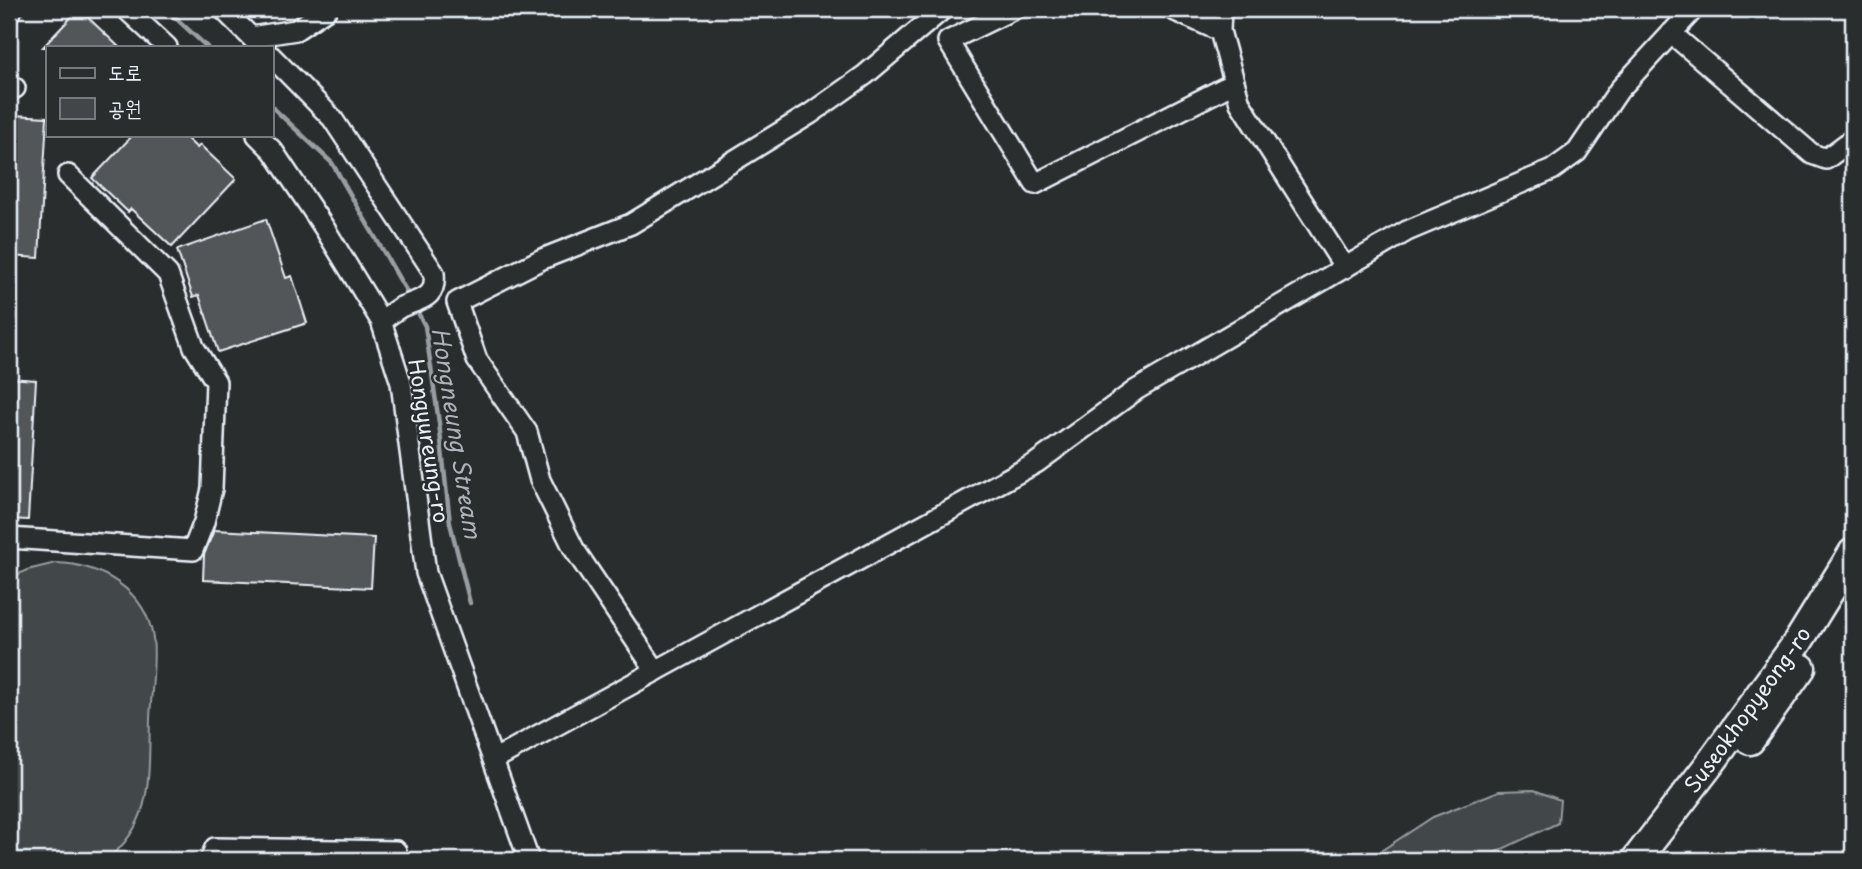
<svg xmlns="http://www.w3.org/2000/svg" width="1862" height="869" viewBox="0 0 1862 869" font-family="'Playpen Sans','Poor Story',sans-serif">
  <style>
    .green { fill: #424648; stroke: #959ca0; stroke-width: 2 }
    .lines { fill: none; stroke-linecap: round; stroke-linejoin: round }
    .stream { stroke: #989fa3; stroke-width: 4.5 }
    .building { fill: #535759; stroke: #e8f1f8; stroke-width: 2 }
    .minor-casing { stroke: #e8f1f8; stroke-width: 24 }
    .highway-casing { stroke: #e8f1f8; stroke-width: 33 }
    .minor { stroke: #2a2d2e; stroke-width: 19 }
    .highway { stroke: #2a2d2e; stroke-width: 28 }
    .labels { text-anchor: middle; stroke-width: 5; stroke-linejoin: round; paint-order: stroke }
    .street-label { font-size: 21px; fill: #e8f1f8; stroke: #2a2d2e }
    .water-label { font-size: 23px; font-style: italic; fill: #acb3b9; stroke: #2a2d2e }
  </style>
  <rect width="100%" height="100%" fill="#2a2d2e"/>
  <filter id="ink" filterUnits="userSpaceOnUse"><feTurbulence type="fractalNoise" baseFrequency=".0143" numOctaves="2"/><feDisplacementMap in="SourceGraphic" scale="14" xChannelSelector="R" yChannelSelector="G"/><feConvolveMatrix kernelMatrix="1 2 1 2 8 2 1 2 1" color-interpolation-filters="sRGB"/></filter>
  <g filter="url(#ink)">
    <path class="green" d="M56 563C100 564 146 590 153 638 156 662 151 694 150 719 148 774 155 823 106 860H9V579L27 570Z
      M1534 790 1560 800 1558 823 1479 860H1367L1433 817 1499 791Z"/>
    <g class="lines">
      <path class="stream" d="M166 9 207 47
        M271 106 332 163 411 299
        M415 307 425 326 439 423 450 523 470 603"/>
    </g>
    <path class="building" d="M9 9H27L9 28Z
      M79 9 119 47H43Z
      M13 115 47 117 39 258 9 256V166Z
      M133 135H183L197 148 200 145 236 179 172 247 131 209 128 212 92 178Z
      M266 219 286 278 292 276 307 323 218 352 199 295 193 297 177 250Z
      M9 378 36 380 28 520 9 519Z
      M214 530 374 538 371 588 203 580 204 555Z"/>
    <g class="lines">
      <g class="minor-casing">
        <path id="minor" d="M126 9 167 47
          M223 9 258 44
          M1014 9 948 41 1035 184 1234 83
          M1171 9 1220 31
          M1221 9 1220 31 1240 103 1345 268
          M1671 33 1812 154 1826 159 1853 139
          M251 37 296 30 327 9
          M271 56 332 118 434 273C437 299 420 299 401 307 394 311 388 316 381 321
          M9 88H15
          M257 135 273 151 325 229 381 321 401 383 426 573 529 860
          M9 538 193 550 204 522 212 489 216 382 194 347 168 274 68 175
          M656 671 574 549 540 480 527 432 477 360 457 302 542 259 631 224 810 114 865 75 943 9
          M493 760 1036 463 1136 390 1407 231 1552 170 1577 152 1619 90 1691 12V9
          M210 860 215 848 396 851"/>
      </g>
      <g class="highway-casing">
        <g id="highway">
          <path d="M1750 740 1801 668"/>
          <path id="s1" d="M1636 860 1712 761 1798 642 1853 553"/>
        </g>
      </g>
      <use href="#minor" class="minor"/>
      <use href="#highway" class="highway"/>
    </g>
  </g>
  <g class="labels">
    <g class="street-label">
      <text transform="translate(428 441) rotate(81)" y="7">Hongyureung-ro</text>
      <text dy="7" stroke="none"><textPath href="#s1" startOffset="187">Suseokhopyeong-ro</textPath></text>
    </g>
    <g class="water-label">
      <text transform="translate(456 433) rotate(81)" y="8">Hongneung Stream</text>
    </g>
  </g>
  <rect width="1862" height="869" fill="none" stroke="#2a2d2e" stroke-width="35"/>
  <rect x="18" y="18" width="1827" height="834" fill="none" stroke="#e8f1f8" stroke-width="2.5" filter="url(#ink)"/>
  <rect x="46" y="46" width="228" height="91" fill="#2a2d2e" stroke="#767b7f" stroke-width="2"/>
  <rect x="60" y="68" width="35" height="10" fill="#2a2d2e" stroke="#767b7f" stroke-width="2"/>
  <text x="108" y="80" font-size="21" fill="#e8f1f8">도로</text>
  <rect x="60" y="98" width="35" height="21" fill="#424648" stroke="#767b7f" stroke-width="2"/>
  <text x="108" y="116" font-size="21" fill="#e8f1f8">공원</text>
</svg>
